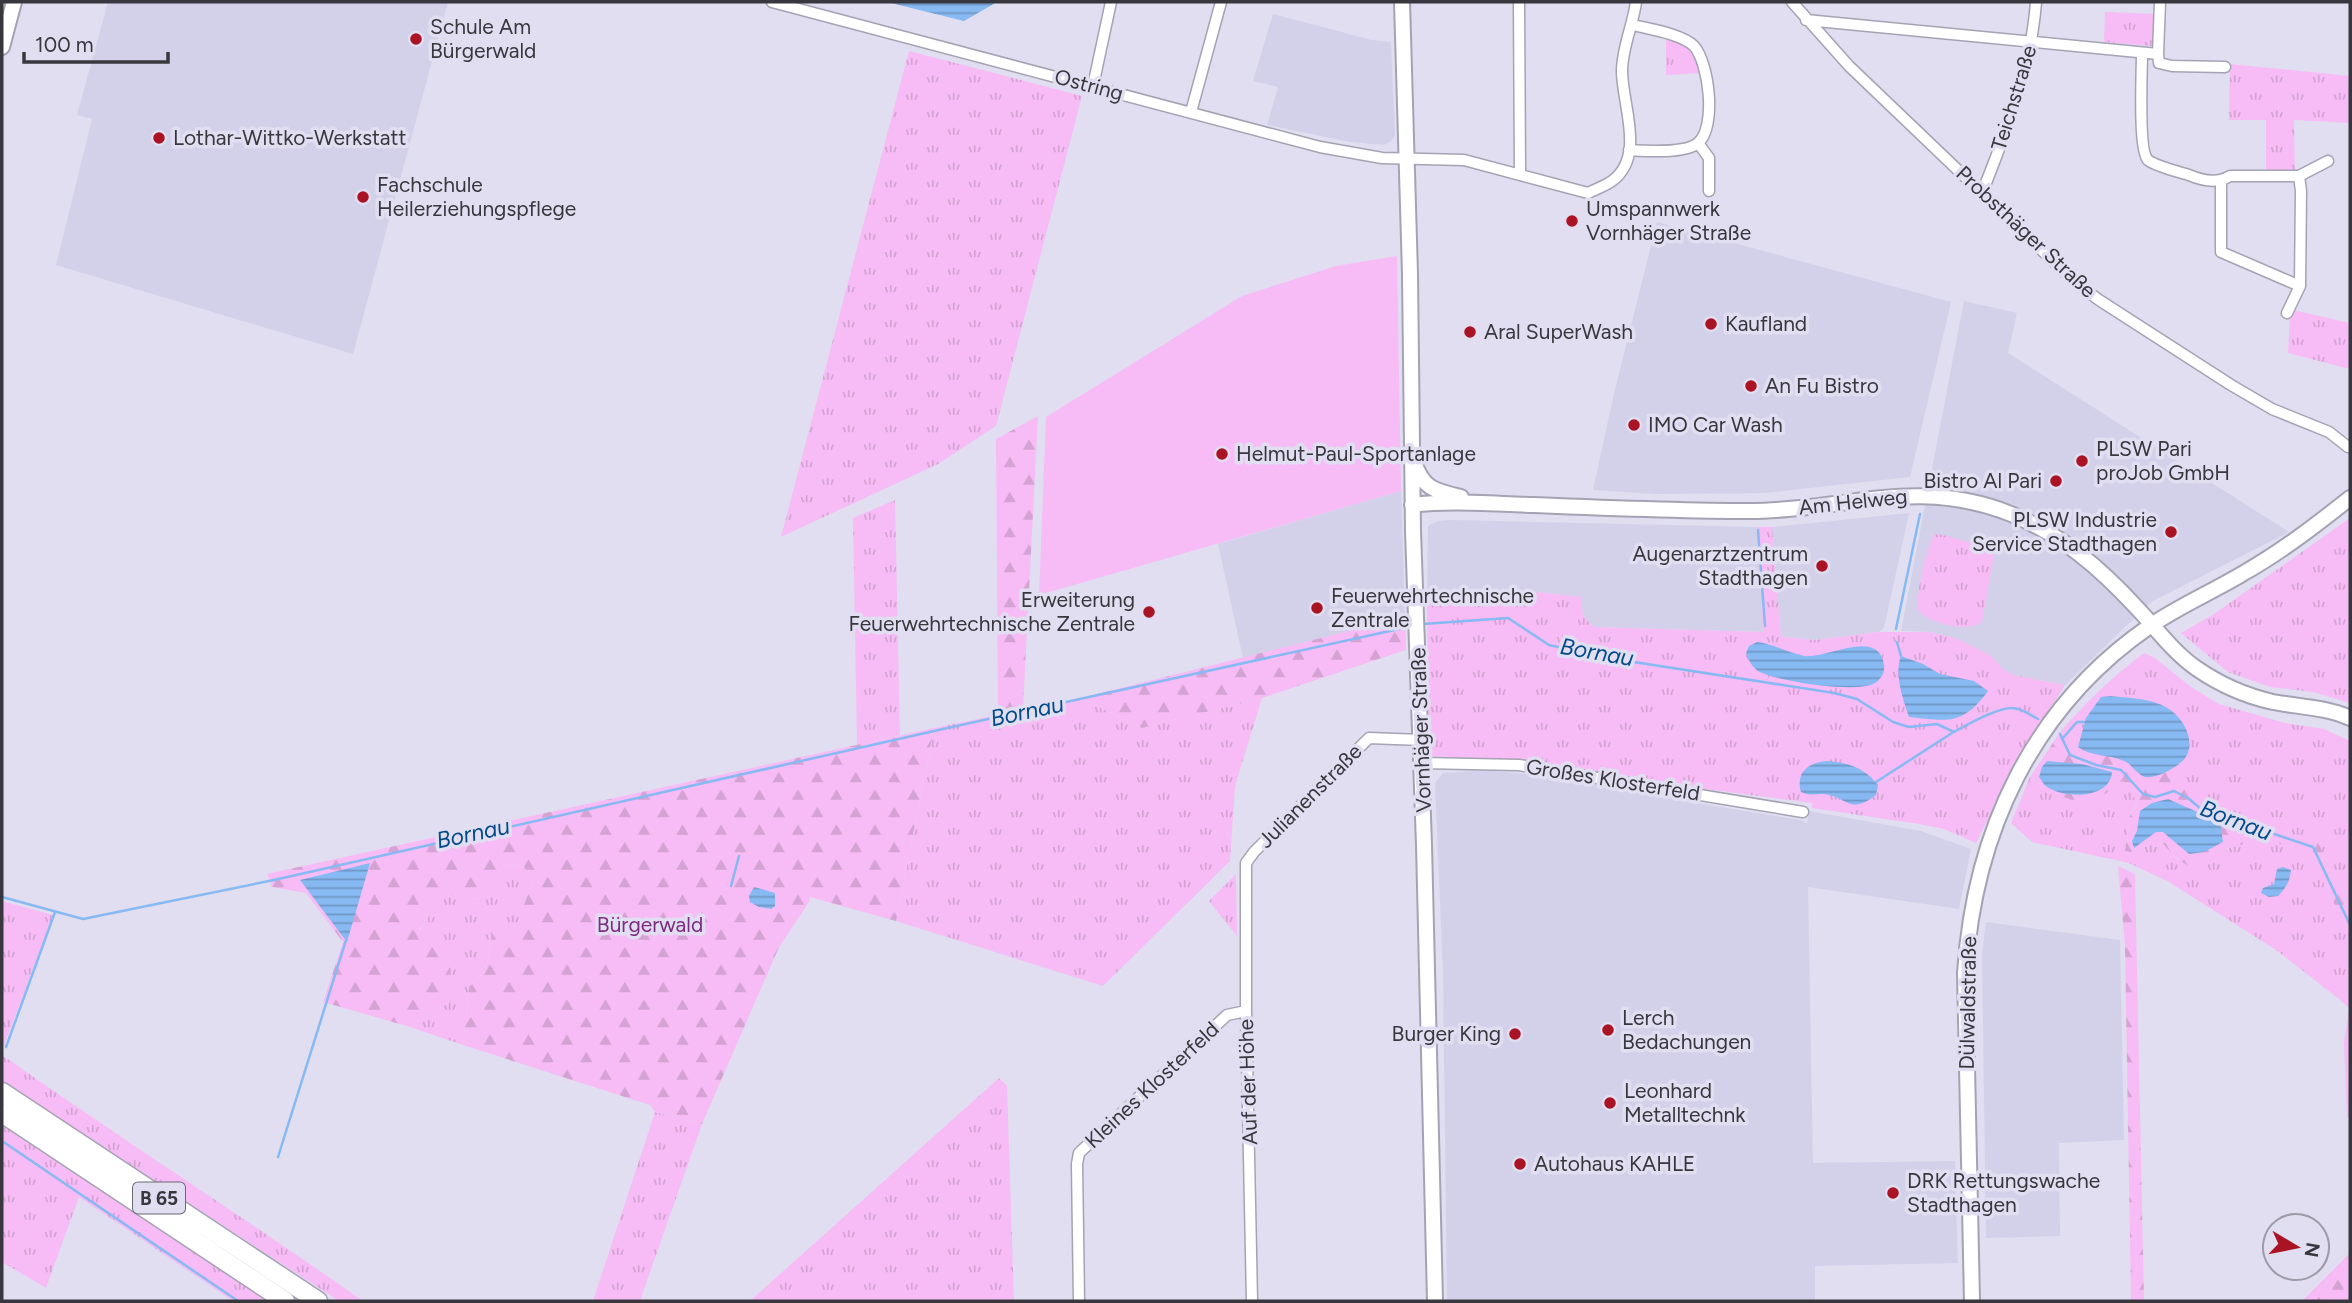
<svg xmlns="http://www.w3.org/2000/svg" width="2352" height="1303" viewBox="0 0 2352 1303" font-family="Figtree,sans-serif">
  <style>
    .built { fill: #d3d1ea }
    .grass { fill: url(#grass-tufts) }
    .forest { fill: url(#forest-firs) }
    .pitch { fill: #f7bcf5 }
    .water { fill: url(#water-rules) }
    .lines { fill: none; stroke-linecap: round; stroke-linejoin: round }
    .stream { stroke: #87b9f2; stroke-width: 2.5 }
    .street-casing { stroke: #a4a3b4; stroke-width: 13 }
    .secondary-casing { stroke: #a4a3b4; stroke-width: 18 }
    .highway-casing { stroke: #a4a3b4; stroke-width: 21 }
    .street { stroke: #fff; stroke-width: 10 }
    .secondary { stroke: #fff; stroke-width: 14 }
    .highway { stroke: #fff; stroke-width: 18 }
    .poi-dot { fill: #a91323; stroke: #e0def0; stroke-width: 2.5 }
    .labels { text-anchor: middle; stroke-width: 7; stroke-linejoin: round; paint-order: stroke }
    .shield { fill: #e0def0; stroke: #6a6973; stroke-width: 2 }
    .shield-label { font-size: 19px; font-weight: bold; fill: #38373e }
    .poi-label { font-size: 21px; fill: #38373e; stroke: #e0def0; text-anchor: start }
    .street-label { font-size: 21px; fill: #38373e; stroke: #e0def0 }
    .park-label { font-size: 21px; fill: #7e2c7f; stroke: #e0def0 }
    .water-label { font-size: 23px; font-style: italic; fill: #024a89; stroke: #e0def0 }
  </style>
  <defs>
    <pattern id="grass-tufts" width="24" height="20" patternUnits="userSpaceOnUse" patternTransform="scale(1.75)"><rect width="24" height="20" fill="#f7bcf5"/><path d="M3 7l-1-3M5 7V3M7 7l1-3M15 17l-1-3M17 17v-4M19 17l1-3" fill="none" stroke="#d4a2d3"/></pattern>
    <pattern id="forest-firs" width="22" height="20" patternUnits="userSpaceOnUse" patternTransform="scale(1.75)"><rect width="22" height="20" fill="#f7bcf5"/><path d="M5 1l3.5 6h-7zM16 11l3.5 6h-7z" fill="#d4a2d3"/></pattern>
    <pattern id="water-rules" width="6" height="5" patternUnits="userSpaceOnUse" patternTransform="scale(1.75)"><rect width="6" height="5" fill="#87b9f2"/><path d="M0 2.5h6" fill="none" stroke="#6f97c5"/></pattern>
  </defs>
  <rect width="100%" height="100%" fill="#e0def0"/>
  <path class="built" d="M108 2H448L353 354 56 265 92 119 77 115Z
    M1273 14 1372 40 1391 42 1395 135 1391 141 1384 145 1350 142 1267 125 1278 87 1253 81Z
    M1657 222 1951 302 1910 477 1764 493 1656 494 1593 490 1613 398Z
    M1964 301 2017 313 2008 353 2289 532 2151 602 2065 685 2013 675 2003 669 1990 655 1955 638 1929 632 1901 631Z
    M1401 491 1405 617 1243 658 1218 544Z
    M1909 513 1884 628 1879 632 1815 640 1781 637 1772 527Z
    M1452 520 1758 527 1764 632 1594 627 1583 616 1581 597 1519 590 1427 595 1428 526 1438 521Z
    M1485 770 1565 778 1696 803 1801 820 1807 823 1809 811 1921 831 1971 849 1959 909 1808 887 1813 1163 1955 1161 1958 1263 1815 1266V1301H1447L1443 974 1435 783 1443 773Z
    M1986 922 2120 940 2124 1140 2059 1143 2060 1236 1986 1238 1982 954Z"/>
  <path class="grass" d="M2105 12 2155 14V41L2152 46 2104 42Z
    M1666 38C1688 47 1695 50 1702 73L1666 75Z
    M909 51 1082 96 996 426 938 464 781 537Z
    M2230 64 2350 76V123L2294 120 2295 172 2266 171V120H2229Z
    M2293 310 2350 323V369L2288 353 2290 315Z
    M895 500 900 735 857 745 853 518Z
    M2350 518V569L2348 578 2350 579V703L2313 692 2270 687 2228 672 2181 633 2214 614Z
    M1758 527H1772L1781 637 1815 640 1879 632H1929L1955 638 1972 646 1990 655 2003 669 2013 675 2065 685 2017 762 1976 843 1944 829 1919 824 1812 808V803L1621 778 1512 760 1429 756 1427 595 1519 590 1581 597 1583 616 1594 627 1763 632Z
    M1939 534 1995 549 1982 622C1967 633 1930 624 1918 610 1916 592 1926 551 1934 535Z
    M2144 653 2155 658 2191 687 2219 704 2285 723 2324 729 2350 741V904L2318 843 2203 806 2137 763 2061 731C2087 701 2113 676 2144 653Z
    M1081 698 1142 728 1262 698 1235 786 1230 861 1103 986 896 921 934 728Z
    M2030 777 2048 791 2123 781 2137 801 2127 822 2129 826 2125 851 2136 853 2157 837 2177 859 2204 868 2211 853 2262 839 2309 852 2350 934V990L2339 999 2276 950 2169 882 2129 863 2032 842 2011 823Z
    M504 864 524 867 532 882 517 925 492 934 486 971 469 987 463 1045 410 1027 451 1001 419 931 444 893 479 899Z
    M1236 874 1237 936 1209 901Z
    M2 901 53 915 4 1046 2 1044Z
    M2 1055C121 1139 244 1217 363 1301H339L2 1082Z
    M999 1078 1007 1086 1014 1301H750Z
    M655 1112 702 1124 640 1301H593Z
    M2 1124 268 1301H233L79 1197 46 1288 2 1262Z"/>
  <path class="forest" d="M1038 416 1023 709 998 713 996 439Z
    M1405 617 1406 650 1262 698 1142 728 1081 698Z
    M934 728 896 921 810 897 809 902 779 947 702 1124 655 1112 650 1105 463 1045 469 987 486 971 492 934 517 925 532 882 524 867 504 864 479 899 444 894 419 930 431 935 454 980 451 1001 410 1027 323 1002 343 942 306 893 272 887 267 874Z
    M2061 731 2137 763 2172 773 2198 788 2203 806 2318 843 2350 904V934L2308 852 2262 839 2211 853 2204 868C2183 870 2170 851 2157 837L2136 853 2125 851 2129 826 2127 822 2137 802 2123 781 2088 806 2048 791 2030 777Z
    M2118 866 2135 874 2144 1301H2131L2125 945Z
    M2350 990V1118H2347L2344 1043 2349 1008 2339 999Z
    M2350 1253V1301H2302Z"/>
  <path class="pitch" d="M1397 256 1401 491 1039 595 1046 417 1242 296 1336 266Z"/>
  <path class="water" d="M887 2H997L964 21Z
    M1757 642C1774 644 1788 653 1804 656 1827 659 1879 627 1884 665 1885 673 1881 679 1875 683 1857 694 1775 681 1758 671 1752 667 1748 659 1746 653L1749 646Z
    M1901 656 1923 664 1940 674 1974 681 1988 691C1962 726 1949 721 1909 717 1903 700 1894 674 1901 656Z
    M2111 696C2127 698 2144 698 2159 704 2178 710 2196 735 2187 755 2183 763 2173 768 2166 772 2160 775 2151 778 2145 777 2136 774 2132 764 2124 761 2109 754 2092 757 2078 747L2086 718 2101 697Z
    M1828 761C1849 763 1865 768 1878 785L1876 795C1848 816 1848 796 1823 794 1814 794 1810 796 1801 792 1795 771 1810 762 1828 761Z
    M2047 761 2082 764 2112 772C2110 800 2063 799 2046 786 2043 784 2042 780 2039 777L2042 767Z
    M2168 799 2220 822 2223 842 2204 852 2189 854 2163 832H2156L2134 848 2132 841 2137 831 2140 811 2152 803Z
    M370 863 347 942 300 880Z
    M2283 867 2291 870C2290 881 2286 888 2278 896L2269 897 2261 893 2263 888 2274 884 2277 869Z
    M754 887 775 893V906L771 909 759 907 750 902 749 896Z"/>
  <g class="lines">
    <path class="stream" d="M1758 530 1765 626
      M1423 624 1508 618 1549 645 1608 658 1834 693 1857 699 1893 722 1909 727 1937 724 1954 732C1968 724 1996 708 2012 708 2022 708 2030 715 2038 719
      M1896 629 1920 514
      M1897 642 1901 656
      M2060 734 2070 755 2096 765 2121 770 2143 794 2155 797 2174 791 2188 798 2202 810 2313 847 2350 925
      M2062 739 2077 722H2084
      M1876 782 1952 733
      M731 886 739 856
      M2 897 83 919 274 880 943 729 1413 626
      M6 1047 55 912
      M2 1141 238 1301
      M278 1157 346 940"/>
    <g class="street-casing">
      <path id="street" d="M772 2 1320 147 1382 158 1464 160 1588 193C1596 189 1605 186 1612 181 1646 156 1622 105 1622 71 1622 48 1633 25 1636 2
        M1519 2 1520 174
        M1792 2 1849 66 2076 283 2099 300 2231 385 2272 409 2329 432 2348 447
        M1806 20 2158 54 2160 2
        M2142 53C2142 70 2138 151 2148 160 2155 166 2179 172 2189 175 2203 181 2217 184 2230 176H2299L2301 191 2300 286 2287 313
        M2158 54 2159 63 2172 66 2225 67
        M1093 86 1111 2
        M1191 112 1221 2
        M1698 143 1709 158V191
        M1629 150C1646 151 1685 154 1698 143 1717 127 1709 63 1694 46 1682 34 1649 29 1633 25
        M2299 176 2328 161
        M2221 181V252L2300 286
        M1982 193C2007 130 2031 69 2036 2
        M1422 763 1519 765 1803 812
        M1079 1301 1077 1164 1079 1153 1227 1015 1246 1011
        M1252 1301 1246 1011V863L1254 852 1369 738 1421 740"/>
    </g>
    <g class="secondary-casing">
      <path id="secondary" d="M1402 2 1410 274 1413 531 1424 845 1435 1301
        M2 47 14 2
        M1414 462C1423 489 1435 491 1461 497
        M1412 505C1452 500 1493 504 1534 505 1606 508 1678 511 1750 511 1844 511 1916 476 2011 514 2062 535 2100 568 2137 608 2156 628 2173 652 2196 668 2219 684 2246 696 2273 702 2299 707 2326 707 2350 718
        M1972 1301 1965 973C1974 833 2032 707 2150 626 2179 606 2212 592 2242 574 2281 552 2316 525 2350 498"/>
    </g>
    <g class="highway-casing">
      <path id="highway" d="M2 1092 318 1301
        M2 1113 285 1301"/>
    </g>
    <use href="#street" class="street"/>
    <use href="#secondary" class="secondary"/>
    <use href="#highway" class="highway"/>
  </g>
  <g class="poi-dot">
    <circle cx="416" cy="39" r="7"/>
    <circle cx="159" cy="138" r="7"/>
    <circle cx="363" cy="197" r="7"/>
    <circle cx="1572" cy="221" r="7"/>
    <circle cx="1711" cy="324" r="7"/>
    <circle cx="1470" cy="332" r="7"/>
    <circle cx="1751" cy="386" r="7"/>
    <circle cx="1634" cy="425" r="7"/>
    <circle cx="1222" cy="454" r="7"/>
    <circle cx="2082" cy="461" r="7"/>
    <circle cx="2056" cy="481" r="7"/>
    <circle cx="2171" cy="532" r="7"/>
    <circle cx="1822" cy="566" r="7"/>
    <circle cx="1317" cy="608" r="7"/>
    <circle cx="1149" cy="612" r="7"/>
    <circle cx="1608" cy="1030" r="7"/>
    <circle cx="1515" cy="1034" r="7"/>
    <circle cx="1610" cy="1103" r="7"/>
    <circle cx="1520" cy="1164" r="7"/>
    <circle cx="1893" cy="1193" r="7"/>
  </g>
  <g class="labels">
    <rect class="shield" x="133" y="1182.5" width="52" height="31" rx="5"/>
    <g class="shield-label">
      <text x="159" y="1205">B 65</text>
    </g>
    <g class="poi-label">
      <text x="430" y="34">Schule Am<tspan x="430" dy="24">Bürgerwald</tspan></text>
      <text x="173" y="145">Lothar-Wittko-Werkstatt</text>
      <text x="377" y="192">Fachschule<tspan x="377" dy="24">Heilerziehungspflege</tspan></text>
      <text x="1586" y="216">Umspannwerk<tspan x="1586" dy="24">Vornhäger Straße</tspan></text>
      <text x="1725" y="331">Kaufland</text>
      <text x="1484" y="339">Aral SuperWash</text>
      <text x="1765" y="393">An Fu Bistro</text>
      <text x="1648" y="432">IMO Car Wash</text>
      <text x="2096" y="456">PLSW Pari<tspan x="2096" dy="24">proJob GmbH</tspan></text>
      <text x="1236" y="461">Helmut-Paul-Sportanlage</text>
      <text x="2042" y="488" text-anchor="end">Bistro Al Pari</text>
      <text x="2157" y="527" text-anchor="end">PLSW Industrie<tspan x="2157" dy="24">Service Stadthagen</tspan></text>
      <text x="1808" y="561" text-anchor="end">Augenarztzentrum<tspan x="1808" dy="24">Stadthagen</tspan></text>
      <text x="1331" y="603">Feuerwehrtechnische<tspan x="1331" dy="24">Zentrale</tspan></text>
      <text x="1135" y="607" text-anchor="end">Erweiterung<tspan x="1135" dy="24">Feuerwehrtechnische Zentrale</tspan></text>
      <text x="1622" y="1025">Lerch<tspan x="1622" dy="24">Bedachungen</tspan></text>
      <text x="1501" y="1041" text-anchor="end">Burger King</text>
      <text x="1624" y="1098">Leonhard<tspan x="1624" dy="24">Metalltechnk</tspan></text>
      <text x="1534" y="1171">Autohaus KAHLE</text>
      <text x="1907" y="1188">DRK Rettungswache<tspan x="1907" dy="24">Stadthagen</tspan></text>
    </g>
    <g class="street-label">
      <text transform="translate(1089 85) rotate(15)" y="7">Ostring</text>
      <text transform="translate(2014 98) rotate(-73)" y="7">Teichstraße</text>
      <text transform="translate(2026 232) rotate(43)" y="7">Probsthäger Straße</text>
      <text transform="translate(1853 502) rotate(-6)" y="7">Am Helweg</text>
      <text transform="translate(1421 730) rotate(-92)" y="7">Vornhäger Straße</text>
      <text transform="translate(1613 780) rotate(9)" y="7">Großes Klosterfeld</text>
      <text transform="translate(1310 796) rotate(-45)" y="7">Julianenstraße</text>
      <text transform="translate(1968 1003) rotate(-89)" y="7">Dülwaldstraße</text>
      <text transform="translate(1248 1082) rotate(-92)" y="7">Auf der Höhe</text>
      <text transform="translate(1152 1085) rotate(-43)" y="7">Kleines Klosterfeld</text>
    </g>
    <g class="park-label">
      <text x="650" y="932">Bürgerwald</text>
    </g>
    <g class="water-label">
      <text transform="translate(1597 652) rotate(10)" y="8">Bornau</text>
      <text transform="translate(1027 711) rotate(-12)" y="8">Bornau</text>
      <text transform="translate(2236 820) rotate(21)" y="8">Bornau</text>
      <text transform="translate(473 833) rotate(-12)" y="8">Bornau</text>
    </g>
  </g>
  <rect width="2352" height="1303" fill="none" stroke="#38373e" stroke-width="7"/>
  <g transform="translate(2296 1247) rotate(100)"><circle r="33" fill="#e0def0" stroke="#9d9ba9" stroke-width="2"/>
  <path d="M0-5L12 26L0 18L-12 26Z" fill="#a91323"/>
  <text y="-10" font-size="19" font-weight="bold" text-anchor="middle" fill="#38373e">N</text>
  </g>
  <path d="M24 52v10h144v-10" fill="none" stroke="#38373e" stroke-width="3.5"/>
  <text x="35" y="52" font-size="21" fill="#38373e" stroke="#e0def0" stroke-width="5" paint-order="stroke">100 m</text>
</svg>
